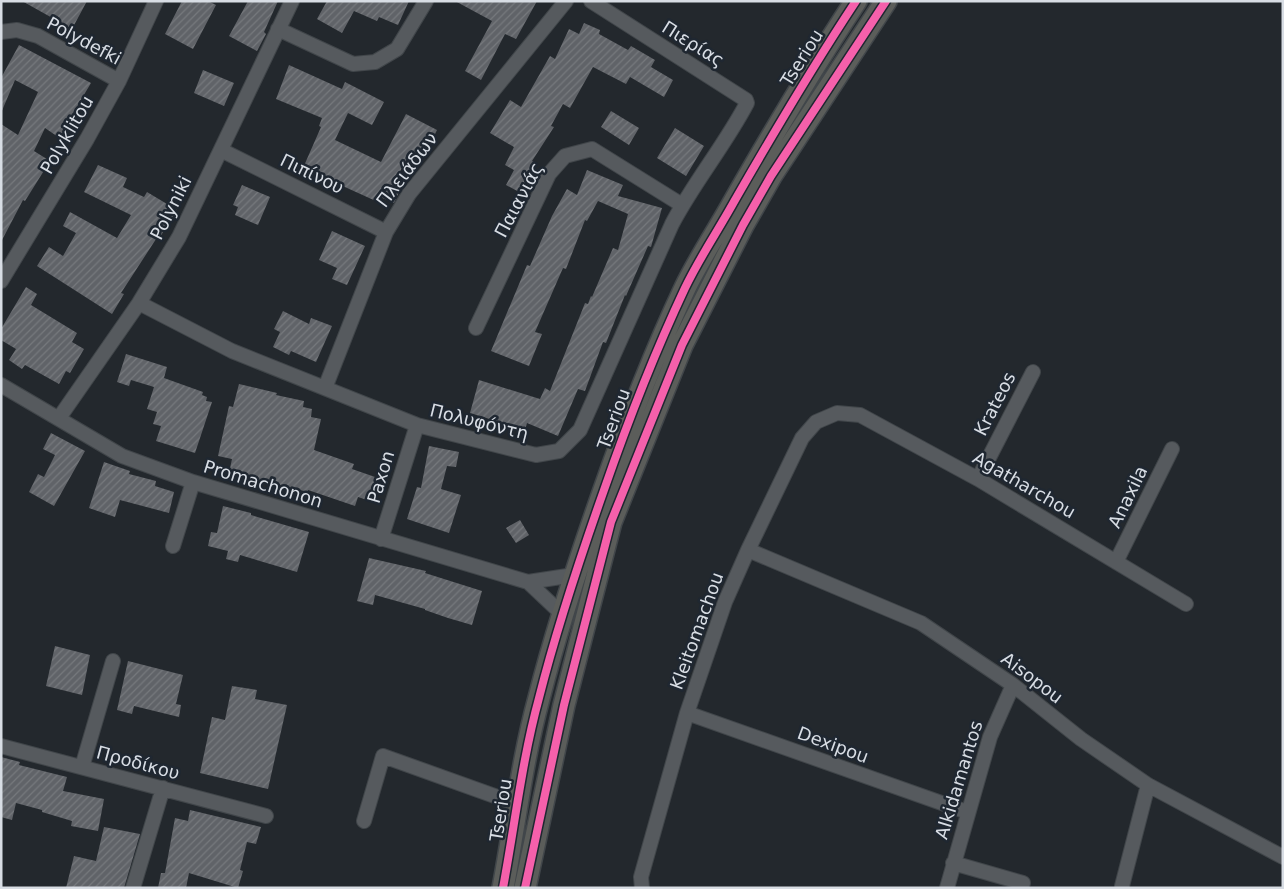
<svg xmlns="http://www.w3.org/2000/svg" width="1284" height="889" viewBox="0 0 1284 889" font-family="'DejaVu Sans',sans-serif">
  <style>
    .building { fill: url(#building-hatch) }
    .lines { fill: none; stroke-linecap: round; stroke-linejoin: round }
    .street-casing { stroke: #41464a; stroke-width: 16 }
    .primary-casing { stroke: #41464a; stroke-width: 24 }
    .street { stroke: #565a5e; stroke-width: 14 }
    .primary { stroke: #5b5d5a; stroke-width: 21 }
    .cycleway-casing { stroke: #1f2731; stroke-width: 11 }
    .cycleway { stroke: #f560ab; stroke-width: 8 }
    .labels { text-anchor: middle; stroke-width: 5; stroke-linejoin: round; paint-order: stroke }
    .street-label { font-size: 18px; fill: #d8dde4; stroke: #1f2731 }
  </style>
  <defs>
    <pattern id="building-hatch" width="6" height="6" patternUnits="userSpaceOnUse" patternTransform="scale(1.25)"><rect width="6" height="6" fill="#606368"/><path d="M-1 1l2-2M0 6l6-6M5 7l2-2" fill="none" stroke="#76797d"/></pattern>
  </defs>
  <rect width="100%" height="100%" fill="#23282d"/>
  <path class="building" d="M22 1H87L72 29Z
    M182 1H208L216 5 193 49 165 34Z
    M248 1H278L264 32 266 34 257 51 229 36Z
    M327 1H409L398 25 379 17 377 21 354 11 342 33 317 19Z
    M455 1H537L516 39 505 34 481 80 465 71 492 21Z
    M584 23 600 30 599 34 628 50 631 46 655 60 651 67 673 80 664 97 630 77 626 84 593 67 570 108 563 104 551 126 554 127 532 161 537 164 521 193 506 185 514 170 505 165 514 147 490 133 510 100 521 107 550 56 555 59 569 29 579 34Z
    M19 45 91 83 69 120 72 122 61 139 45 128 34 151 50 161 25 201 23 200 1 242V124L18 135 38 92 15 80 1 113V78Z
    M289 65 342 89 345 82 384 102 372 125 348 113 335 140 381 162 406 114 437 130 422 160 410 154 395 180 403 183 394 203 380 197 378 202 303 168 321 127 319 126 322 118 276 99Z
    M203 70 234 83 224 106 194 93Z
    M611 111 639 128 629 145 601 127Z
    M675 128 704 146 686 176 657 158Z
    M98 165 127 178 123 187 144 197 147 192 177 210 160 237 158 236 121 293 124 294 112 314 37 266 49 247 63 256 76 233 63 226 70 212 117 238 131 215 84 192Z
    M587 170 623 185 618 196 662 208 651 247 648 246 626 296 625 295 606 343 603 342 585 391 578 389 558 436 527 423 525 430 470 413 479 380 540 399 545 388 550 391 585 303 588 304 591 296 592 297 613 248 618 250 628 214 598 201 587 221 585 220 566 269 563 268 535 332 542 334 529 366 491 351 527 265 530 266 552 216 567 189 577 195Z
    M242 185 270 197 258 225 235 215 238 207 233 205Z
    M332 231 365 246 347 285 332 279 337 268 319 260Z
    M26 287 37 294 31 305 77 333 72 342 84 349 70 373 66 371 59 384 25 365 22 369 9 360 16 349 1 340V329Z
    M283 311 309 324 311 318 332 326 316 362 291 351 289 355 273 347 280 332 274 329Z
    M126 354 167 367 164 378 203 392 202 395 207 397 206 401 212 402 195 453 156 441 161 426 153 424 157 412 147 409 154 387 131 380 129 386 117 382Z
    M239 384 277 393 276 395 304 401 303 407 312 409 311 417 321 419 314 450 354 464 352 469 378 478 370 501 358 497 355 506 308 490V492L229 473 232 459 218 456 229 406 233 407Z
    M51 433 85 451 54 506 29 492 38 474 44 477 55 455 43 449Z
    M429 446 459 452 456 467 447 466 441 489 461 495 449 533 407 519 417 487 421 488Z
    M104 462 130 471 129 474 156 481 155 486 174 492 169 513 120 500 115 517 89 508Z
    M223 506 251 513V515L309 532 297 572 240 555 238 562 226 559 228 551 208 546 211 532 217 533Z
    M520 520 529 535 516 543 506 528Z
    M369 558 426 571 425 573 482 591 472 625 448 618 425 610V609L375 595 373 605 357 601Z
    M55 646 90 655 82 695 46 686Z
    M128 661 183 675 176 704 181 705 179 717 134 706 132 714 117 710Z
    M232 686 257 690 255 699 287 705 268 789 200 773 212 717 225 720Z
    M1 757 20 762 19 765 67 777 63 791 104 799 98 831 71 826 72 821 42 812V810L16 803 12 820 1 817Z
    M190 810 261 827 256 844 247 842 240 870 243 871 238 888 189 873 186 888H158L161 873H165L175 818 188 821Z
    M104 827 140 834 124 888H66L74 856 96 861Z"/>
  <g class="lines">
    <g class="street-casing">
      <path id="street" d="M278 29 353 64 375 62 397 49 426 1
        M1 32 17 30 38 36 119 81
        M221 150 386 232
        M1 281 87 139 119 81 156 1
        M139 303 232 351 417 425 536 455 559 451 580 430 672 224C694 182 725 145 747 103L746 100 591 1
        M476 328 549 174 565 156 592 149 682 205
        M1 385 122 456 193 482 528 582 574 575
        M325 388 386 232 409 194 566 1
        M59 418 139 303 179 237 292 1
        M978 479 1033 372
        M381 539 417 425
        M173 546 193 482
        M748 550 921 623 1013 685 1081 739 1148 785 1283 857
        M1116 562 1172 449
        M528 582 563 615
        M687 713 967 812
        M1 746 266 816
        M82 767 113 661
        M364 821 383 756 517 804
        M953 863 1023 883
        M1122 886 1148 785
        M133 888 163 788
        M642 888 641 877 687 713 725 602 748 550 802 438 816 422 837 413 860 415 978 479 1186 604
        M947 888 990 737 1013 685"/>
    </g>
    <g class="primary-casing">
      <path id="primary" d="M503 888C515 824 522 760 539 698 557 627 580 558 604 490 628 421 654 354 685 288 700 257 719 229 735 200 774 132 813 66 856 1
        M525 888 564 705 611 522 682 345 743 225 771 176 886 1"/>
    </g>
    <use href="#street" class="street"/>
    <use href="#primary" class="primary"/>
    <g class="cycleway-casing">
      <path id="cycleway" d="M503 888C515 824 522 760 539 698 557 627 580 558 604 490 628 421 654 354 685 288 700 257 719 229 735 200 774 132 813 66 856 1
        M525 888 564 705 611 522 682 345 743 225 771 176 886 1"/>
    </g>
    <use href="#cycleway" class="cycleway"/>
  </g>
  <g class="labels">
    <g class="street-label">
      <text transform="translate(84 41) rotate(28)" y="6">Polydefki</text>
      <text transform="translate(693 44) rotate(32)" y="6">Πιερίας</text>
      <text transform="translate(802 58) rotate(-58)" y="6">Tseriou</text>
      <text transform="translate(67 135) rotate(-60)" y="6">Polyklitou</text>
      <text transform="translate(407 170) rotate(-53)" y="6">Πλειάδων</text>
      <text transform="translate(312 174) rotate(26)" y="6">Πιπίνου</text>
      <text transform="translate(519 200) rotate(-62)" y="6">Παιανιάς</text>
      <text transform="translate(171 208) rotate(-63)" y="6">Polyniki</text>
      <text transform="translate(995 404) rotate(-63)" y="6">Krateos</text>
      <text transform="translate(614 419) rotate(-70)" y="6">Tseriou</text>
      <text transform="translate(479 422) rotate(14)" y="6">Πολυφόντη</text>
      <text transform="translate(381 477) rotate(-73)" y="6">Paxon</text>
      <text transform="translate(263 484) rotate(17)" y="6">Promachonon</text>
      <text transform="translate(1024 485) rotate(30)" y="6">Agatharchou</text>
      <text transform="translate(1128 497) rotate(-64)" y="6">Anaxila</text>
      <text transform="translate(697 631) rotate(-70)" y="6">Kleitomachou</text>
      <text transform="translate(1032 678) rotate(37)" y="6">Aisopou</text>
      <text transform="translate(833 745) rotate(20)" y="6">Dexipou</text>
      <text transform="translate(138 763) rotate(15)" y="6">Προδίκου</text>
      <text transform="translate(959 780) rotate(-73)" y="6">Alkidamantos</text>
      <text transform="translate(501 810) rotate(-81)" y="6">Tseriou</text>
    </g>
  </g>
  <rect width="1284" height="889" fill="none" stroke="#d8dde4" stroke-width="5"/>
</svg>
